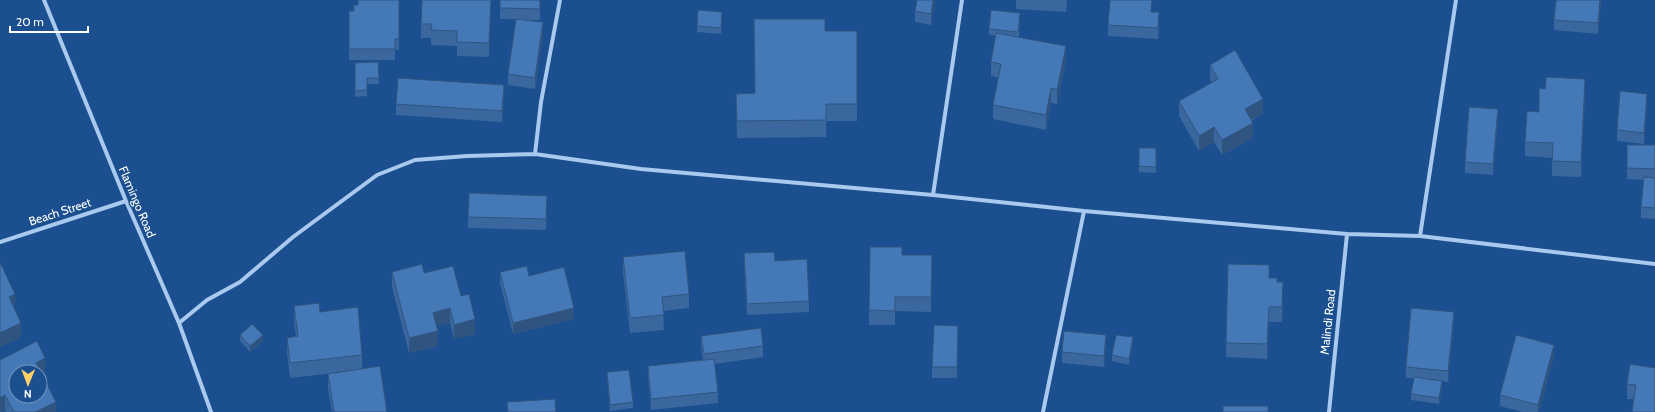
<svg xmlns="http://www.w3.org/2000/svg" width="1655" height="412" viewBox="0 0 1655 412" font-family="Cabin,sans-serif">
  <style>
    .lines { fill: none; stroke-linecap: round; stroke-linejoin: round }
    .street { stroke: #a9c9ee; stroke-width: 4 }
    .wall { fill: #3a679d }
    .shaded-wall { fill: #305480 }
    .building { fill: #4478b7; stroke: #305480; fill-rule: evenodd }
    .labels { text-anchor: middle; stroke-width: 3; stroke-linejoin: round; paint-order: stroke }
    .street-label { font-size: 12px; fill: #fff; stroke: #1b4f8f }
  </style>
  <rect width="100%" height="100%" fill="#1b4f8f"/>
  <g class="lines">
    <path class="street" d="M44 0 126 201 179 323 211 412
      M535 154 541 102 560 0
      M933 195 962 0
      M1420 236 1456 0
      M0 242 126 201
      M179 323 207 300 240 282 293 237 377 175 415 160 467 156 535 154 641 169 933 195 1084 211 1347 234 1420 236 1655 264
      M1043 412 1084 211
      M1329 412 1347 234"/>
  </g>
  <path class="wall" d="M399 0V50H395V60H349V11H354V5H358Z
    M491 0 489 57 457 56V46L431 45V38H421V24Z
    M500 0H540V20H523L543 33 535 89 508 85V74L516 19H500Z
    M917 0H935L931 25 915 22V11Z
    M1016 0H1067L1066 12 1016 9Z
    M1601 0 1598 34 1554 30V20Z
    M1152 12 1159 23 1158 39 1108 36V25Z
    M722 18 721 34 697 32V26Z
    M1020 19 1019 37 1066 61 1057 104 1051 103 1046 130 993 119V105L998 78 991 76V62L996 36 989 35V29Z
    M825 31H857V121H826V137L737 138 736 94 755 93Z
    M378 62 379 84H367V96L355 97V63Z
    M1210 65 1263 113 1252 120 1253 138 1222 155 1214 142 1199 151 1179 116V101L1212 83 1210 79Z
    M1545 89 1585 94 1581 177 1552 176V158L1525 156V142L1539 112Z
    M504 96 502 122 396 115V104Z
    M1647 105 1644 144 1617 141V130Z
    M1498 120 1493 175 1465 173V162Z
    M1627 145H1655V219L1641 218V207L1644 180 1627 179Z
    M1139 148H1156V173L1139 172Z
    M547 207 546 230 468 228V217Z
    M744 253 775 261 809 301V312L747 315 744 264Z
    M902 255H932L931 312 895 311V325H869V310Z
    M623 257 689 294V308L663 311 664 330 630 333 623 272Z
    M392 272 424 273 461 296 475 334 454 339 450 323 437 326 438 346 409 353 392 287Z
    M500 272 529 276 574 319 513 334 500 283Z
    M1269 278 1277 282 1283 297 1282 322H1269L1267 359 1226 357V343Z
    M294 306 320 312 362 355V369L387 412H332L328 389V374L352 371 290 378 287 352V338L296 336 294 321Z
    M1454 323 1448 382 1439 381 1442 387 1439 404 1411 400V394L1414 378H1406V367Z
    M240 335 263 341 250 352 240 341Z
    M701 336 763 346V357L715 364 718 392V403L651 410 648 376V366L703 360 701 347Z
    M958 337 957 378H932V367Z
    M1133 343 1129 365 1112 361V355Z
    M1106 346 1104 367 1062 363V352Z
    M1554 356 1539 412H1522L1500 406V395Z
    M0 360 45 372 41 374 56 412H6L5 410 0 412Z
    M1655 368 1634 399H1627V384Z
    M607 372 633 402V408L610 411 607 378Z"/>
  <path class="shaded-wall" d="M491 0 489 57V43Z
    M933 0H935L931 25V14Z
    M1600 0H1601L1598 34V23Z
    M543 22V33L535 89V78Z
    M1066 46V61L1057 104V90Z
    M1585 79V94L1581 177V162Z
    M504 85V96L502 122V111Z
    M1051 88V103L1046 130V115Z
    M1647 94V105L1644 144V133Z
    M1263 99V113L1245 123V109Z
    M1498 109V120L1493 175V164Z
    M1253 123V138L1222 155V140Z
    M1214 127V142L1199 151V136Z
    M1283 282V297L1282 322V307Z
    M15 294V309L9 297Z
    M1269 307V322L1267 359V344Z
    M450 308V323L433 327V313Z
    M574 308V319L513 334V323Z
    M1454 312V323L1448 382V371Z
    M475 319V334L454 339V325Z
    M21 323V338L0 347V333Z
    M438 331V346L409 353V338Z
    M263 335V341L250 352V346Z
    M1106 335V346L1104 367V356Z
    M1133 337V343L1129 365V359Z
    M1554 345V356L1539 412H1538V405Z
    M45 358V372L40 375 36 363Z
    M1442 381V387L1439 404V398Z
    M5 395V410L0 412V398Z
    M56 402V412H35Z"/>
  <path class="building" d="M358 0H399V39H395V49H349V11H354V5H358Z
    M422 0H491L489 43 457 42V31L431 30 432 24H421Z
    M500 0H540V9L500 8Z
    M917 0H933L931 14 915 11Z
    M1110 0H1152L1151 12H1159L1158 28 1108 25Z
    M1556 0H1600L1598 23 1554 20Z
    M698 10 722 12 721 28 697 26Z
    M991 10 1020 13 1018 32 989 29Z
    M516 19 543 22 535 78 508 74Z
    M754 19H825V31H857V104H826V120L737 121 736 94 755 93Z
    M996 33 1066 46 1057 90 1051 88 1046 115 993 105 1001 64 991 62Z
    M1235 50 1263 99 1245 109 1253 123 1222 140 1214 127 1199 136 1179 101 1218 79 1210 65Z
    M378 62 379 78H367V90L355 91V63Z
    M1546 77 1585 79 1581 162 1552 161 1553 143 1525 142 1527 111 1539 112V88L1545 89Z
    M398 78 504 85 502 111 396 104Z
    M1620 91 1647 94 1644 133 1617 130Z
    M1469 107 1498 109 1493 164 1465 162Z
    M1627 145H1655V169L1627 168Z
    M1139 148H1156V167L1139 166Z
    M1644 177 1655 178V208L1641 207Z
    M469 193 547 196 546 219 468 217Z
    M870 247H902V255H932L931 297H895V311L869 310Z
    M685 251 689 294 662 297 664 315 630 318 623 257Z
    M774 252 775 261 807 259 809 301 747 304 744 253Z
    M0 262 15 294 9 297 21 323 0 333Z
    M422 264 424 273 453 266 461 296 469 294 475 319 454 325 450 308 433 313 438 331 409 338 392 272Z
    M1228 264 1269 265V278H1277V282H1283L1282 307H1269L1267 344 1226 343Z
    M527 266 529 276 564 267 574 308 513 323 500 272Z
    M319 303 320 312 358 307 362 355 290 363 287 338 298 336 294 306Z
    M1411 308 1454 312 1448 371 1406 367Z
    M252 324 263 335 250 346 240 335Z
    M934 325 958 326 957 367H932Z
    M761 328 763 346 704 354 701 336Z
    M1064 331 1106 335 1104 356 1062 352Z
    M1116 335 1133 337 1129 359 1112 355Z
    M1516 335 1554 345 1538 405 1500 395Z
    M37 341 45 358 36 363 56 402 35 412H14L5 395 0 398V360ZM16 372H40V396H16Z
    M714 359 718 392 651 399 648 366Z
    M1630 364 1655 368V412H1632L1636 385 1627 384Z
    M380 366 387 412H334L328 374Z
    M629 370 633 402 610 405 607 372Z
    M1414 377 1442 381 1439 398 1411 394Z
    M555 399 556 412H508L507 402Z
    M1223 406H1268V412H1223Z"/>
  <g class="labels">
    <g class="street-label">
      <text transform="translate(137 202) rotate(67)" y="4">Flamingo Road</text>
      <text transform="translate(60 212) rotate(-18)" y="4">Beach Street</text>
      <text transform="translate(1328 322) rotate(-84)" y="4">Malindi Road</text>
    </g>
  </g>
  <g transform="translate(28 384) rotate(181)"><circle r="19" fill="#1b4f8f" stroke="#7695bc"/>
  <path d="M0-3L7 15L0 10L-7 15Z" fill="#ffd166"/>
  <text y="-6" font-size="11" font-weight="bold" text-anchor="middle" fill="#ffffff">N</text>
  </g>
  <path d="M10 26v6h78v-6" fill="none" stroke="#ffffff" stroke-width="2"/>
  <text x="16" y="26" font-size="12" fill="#ffffff" stroke="#1b4f8f" stroke-width="3" paint-order="stroke">20 m</text>
</svg>
